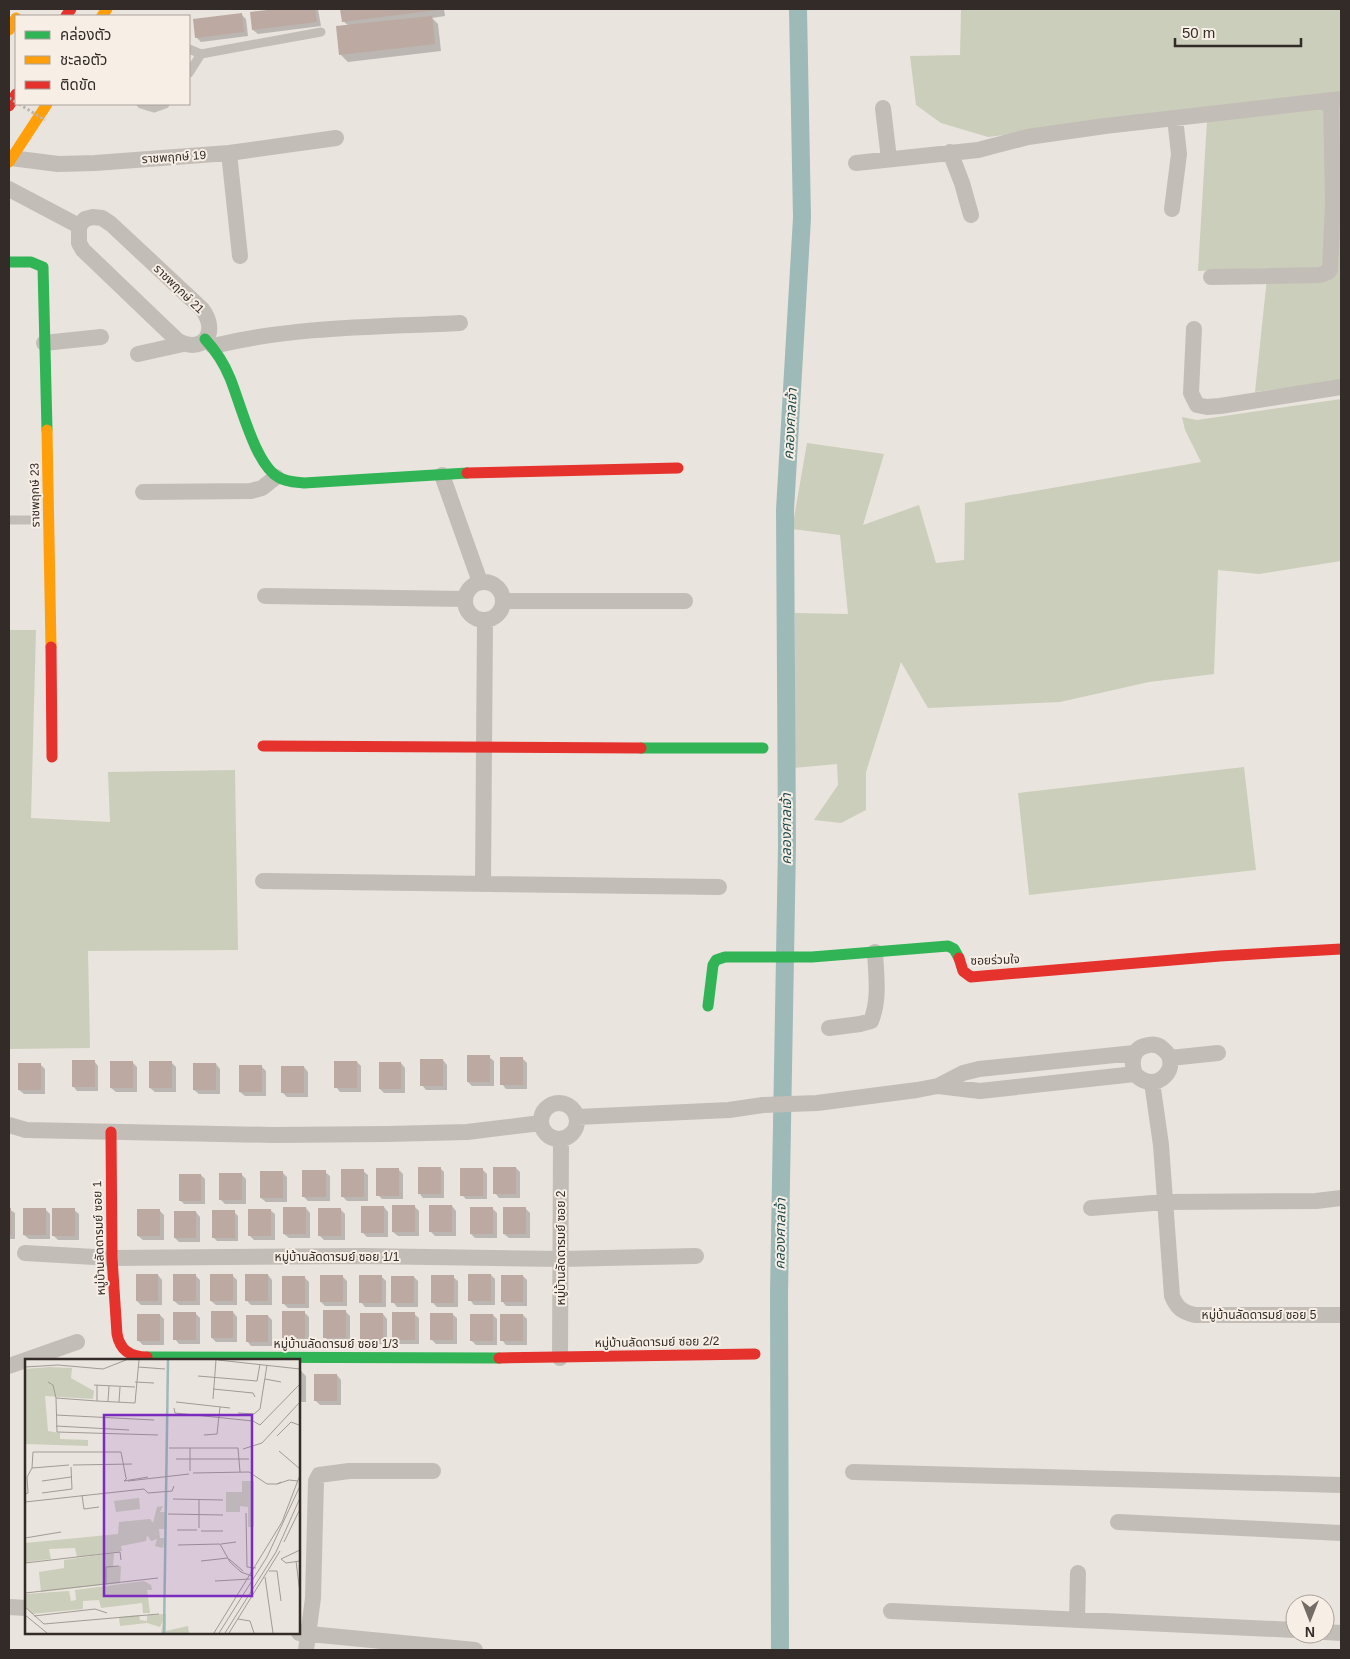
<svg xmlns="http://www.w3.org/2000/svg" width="1350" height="1659" viewBox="0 0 1350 1659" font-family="Helvetica,'Noto Sans Thai',sans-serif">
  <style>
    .green { fill: #cbceba }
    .shadow { fill: #0003 }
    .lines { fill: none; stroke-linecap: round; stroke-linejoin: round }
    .canal { stroke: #9db9b8; stroke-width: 18 }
    .building { fill: #bca9a2 }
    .lane { stroke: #c3bdb8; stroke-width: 9 }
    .street { stroke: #c3bdb8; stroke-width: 16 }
    .fast { stroke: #30b455; stroke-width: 11 }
    .slow { stroke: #ff9f0a; stroke-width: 11 }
    .jam { stroke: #e5322d; stroke-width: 11 }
    .path-bridge { stroke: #bbb5b1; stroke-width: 3; stroke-dasharray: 2.5 2.5; stroke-linecap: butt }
    .labels { text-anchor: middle; stroke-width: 4; stroke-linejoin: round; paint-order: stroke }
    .street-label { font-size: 12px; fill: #332b27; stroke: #f7efe6 }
    .water-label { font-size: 14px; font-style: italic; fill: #214d4f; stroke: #f7efe6 }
    .inset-river { fill: none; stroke: #9db9b8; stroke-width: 2.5 }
    .inset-road { fill: none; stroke: #a19a95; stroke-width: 1 }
    .view { fill: #7b2cbf; fill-opacity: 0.15; stroke: #7b2cbf; stroke-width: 2.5 }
    .inset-edge { fill: none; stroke: #332b27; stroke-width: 2.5 }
  </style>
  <rect width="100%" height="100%" fill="#eae4de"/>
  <path class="green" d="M961 9H1341V93L988 137 941 123 916 105 910 56 960 55Z
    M1341 106V381L1255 392 1268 268 1198 271 1207 120Z
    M1341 399V561L1259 574 1218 570 1214 674 1149 682 1060 702 928 708 901 662 866 772V810L841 823 814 820 838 785 837 764 794 768 795 613 848 614 840 535 792 529 807 443 884 454 863 525 919 505 936 563 964 560 965 503 1201 462 1185 430 1182 417 1197 420Z
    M9 630H36L31 818 110 822 108 772 235 770 238 950 88 951 90 1048 9 1049Z
    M1244 767 1256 870 1029 895 1018 793Z"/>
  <path class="shadow" d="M286 9H318L321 26 258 34 253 30 251 13Z
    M342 9H444L445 16 432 18 438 24 441 51 348 62 341 55 349 26 343 21Z
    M241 14 246 19 248 36 201 42 196 37Z
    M489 1057 494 1061V1086H472L468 1082Z
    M523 1059 527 1063V1089H506L502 1084Z
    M443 1060 447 1065V1090H426L422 1085Z
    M94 1061 98 1066V1091H77L73 1086Z
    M132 1062 137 1067V1092H116L111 1088Z
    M171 1062 176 1067V1092H155L150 1088Z
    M357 1062 361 1066V1092H340L336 1087Z
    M401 1063 405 1068V1093H384L380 1089Z
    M40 1064 45 1069V1094H24L19 1090Z
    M216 1064 220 1069V1094H199L194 1090Z
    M261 1066 266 1071V1096H245L240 1092Z
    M304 1067 308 1072V1097H287L283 1093Z
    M440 1168 444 1172V1198H423L419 1193Z
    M516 1168 520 1172V1198H499L495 1193Z
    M399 1170 403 1174V1199H382L378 1195Z
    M483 1170 487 1174V1199H466L462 1195Z
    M363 1171 368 1175V1201H347L342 1196Z
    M282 1172 287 1177V1202H266L261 1198Z
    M325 1172 330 1176V1201H308L304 1197Z
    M201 1175 205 1179V1204H184L180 1200Z
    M242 1175 246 1179V1204H225L221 1200Z
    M414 1206 419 1211V1236H398L393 1232Z
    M452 1206 456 1211V1236H435L431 1232Z
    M384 1207 388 1212V1237H367L363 1233Z
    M306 1208 310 1213V1238H289L284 1234Z
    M492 1208 497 1213V1238H475L471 1234Z
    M525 1208 530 1213V1238H509L504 1234Z
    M9 1209 15 1213V1239H9Z
    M45 1209 50 1214V1239H29L24 1235Z
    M74 1210 79 1214V1240H58L53 1235Z
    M159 1210 164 1215V1240H143L138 1236Z
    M270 1210 275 1214V1240H254L249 1235Z
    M341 1210 345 1214V1240H324L319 1235Z
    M196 1212 200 1217V1242H179L175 1238Z
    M234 1212 238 1216V1241H217L213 1237Z
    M158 1275 162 1280V1305H141L137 1301Z
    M195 1275 200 1280V1305H179L174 1301Z
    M232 1275 237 1280V1305H216L211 1301Z
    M268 1275 272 1280V1305H251L247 1301Z
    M491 1275 495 1279V1305H474L470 1300Z
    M342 1276 347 1281V1306H325L321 1302Z
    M523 1276 527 1280V1306H506L502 1301Z
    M382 1277 386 1281V1307H365L361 1302Z
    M414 1277 418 1281V1307H397L393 1302Z
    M453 1277 458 1281V1307H437L432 1302Z
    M305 1278 309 1282V1308H288L283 1303Z
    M233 1312 237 1317V1342H216L212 1338Z
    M304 1312 309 1317V1342H287L283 1338Z
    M346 1312 350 1316V1342H329L325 1337Z
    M196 1314 200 1318V1344H179L175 1339Z
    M383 1314 387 1319V1344H366L362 1340Z
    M414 1314 419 1318V1344H398L393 1339Z
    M452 1314 457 1318V1344H436L431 1339Z
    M160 1315 164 1319V1345H143L138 1340Z
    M493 1315 497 1319V1345H476L471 1340Z
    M523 1315 527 1319V1345H506L502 1340Z
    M268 1316 272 1320V1346H251L247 1341Z
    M299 1372H302L306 1376V1402H299Z
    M337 1375 341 1380V1405H320L316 1401Z"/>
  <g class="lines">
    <path class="canal" d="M780 1650 779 1293 787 845 785 510 802 218 798 9"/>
  </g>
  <path class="building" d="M276 9H315L317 22 252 30 250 12Z
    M340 9H436L437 10 342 22Z
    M242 13 244 32 195 38 193 19Z
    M432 16 435 44 339 55 336 26Z
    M467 1055H490V1082H467Z
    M500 1057H523V1085H500Z
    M420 1059H443V1086H420Z
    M72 1060H95V1087H72Z
    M110 1061H133V1088H110Z
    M149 1061H172V1088H149Z
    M334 1061H357V1088H334Z
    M379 1062H401V1089H379Z
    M18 1063H41V1090H18Z
    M193 1063H216V1090H193Z
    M239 1065H262V1092H239Z
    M281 1066H304V1093H281Z
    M418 1167H441V1194H418Z
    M493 1167H516V1194H493Z
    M376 1168H399V1196H376Z
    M460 1168H483V1196H460Z
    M341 1169H364V1197H341Z
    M302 1170H326V1197H302Z
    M260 1171H283V1198H260Z
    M219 1173H242V1200H219Z
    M179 1174H201V1201H179Z
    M392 1205H415V1232H392Z
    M429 1205H452V1232H429Z
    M361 1206H384V1233H361Z
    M283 1207H306V1234H283Z
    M470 1207H493V1234H470Z
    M503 1207H526V1234H503Z
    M9 1208H11V1235H9Z
    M23 1208H46V1235H23Z
    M52 1208H75V1236H52Z
    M318 1208H341V1236H318Z
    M137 1209H160V1236H137Z
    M248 1209H271V1236H248Z
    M212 1210H235V1238H212Z
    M174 1211H196V1238H174Z
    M136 1274H158V1301H136Z
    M173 1274H196V1301H173Z
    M210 1274H233V1301H210Z
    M245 1274H268V1301H245Z
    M468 1274H491V1301H468Z
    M320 1275H343V1302H320Z
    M359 1275H382V1303H359Z
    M431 1275H454V1303H431Z
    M501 1275H523V1302H501Z
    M282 1276H305V1304H282Z
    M391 1276H414V1303H391Z
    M323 1310H346V1338H323Z
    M211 1311H233V1338H211Z
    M282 1311H305V1338H282Z
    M173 1312H196V1340H173Z
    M392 1312H415V1340H392Z
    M360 1313H383V1340H360Z
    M430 1313H453V1340H430Z
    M137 1314H160V1341H137Z
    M470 1314H493V1341H470Z
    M500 1314H523V1341H500Z
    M246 1315H268V1342H246Z
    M299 1371H302V1398H299Z
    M314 1374H337V1401H314Z"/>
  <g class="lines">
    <path class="lane" d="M189 49 201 54 321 32
      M189 73 201 54
      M141 104 154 108 165 104
      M9 520H33"/>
    <path class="street" d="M883 108 889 159
      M950 152 962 183 971 215
      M229 153 240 256
      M11 158 58 164 95 163 229 153 336 138
      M856 163 978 150 1028 137 1105 126 1341 99
      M9 189 79 226
      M1172 209 1179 154 1175 118
      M93 217 102 218 111 224 202 309C220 333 202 355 177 340L83 250 79 243V226L85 219Z
      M1211 277 1320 275 1328 272 1330 270 1333 203 1331 100
      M1194 329 1191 393 1197 405 1207 407 1220 406 1341 387
      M44 343 101 337
      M213 346C294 326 378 327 460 323
      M138 354 183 344
      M442 475 480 582
      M143 492 251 491 262 488 276 477
      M465 601a19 19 0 1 1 38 0a19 19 0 1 1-38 0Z
      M265 596 465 599
      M503 601H685
      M263 881 719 887
      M483 883 485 620
      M829 1028 860 1024 871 1021C880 999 876 975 875 952
      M1170 1058 1218 1053
      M1152 1082 1161 1145 1172 1296C1177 1308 1182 1312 1195 1315H1341
      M938 1086 980 1091 1135 1074C1156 1097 1184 1065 1163 1049 1159 1045 1154 1044 1149 1045 1133 1047 1130 1061 1135 1074
      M541 1121a18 18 0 1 1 36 0a18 18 0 1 1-36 0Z
      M577 1117 729 1110 763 1105 817 1103 917 1090 938 1086 963 1073 979 1069 1134 1053
      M9 1125 26 1130 273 1135 387 1134 467 1132 541 1123
      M1091 1208 1165 1202 1316 1201 1341 1198
      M25 1253 112 1258 363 1256 561 1259 696 1256
      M560 1358 561 1139
      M9 1366 77 1342
      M853 1472 1341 1485
      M1118 1522 1341 1533
      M9 1607 26 1608
      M891 1611 1295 1630
      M1077 1619 1078 1573
      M1325 1632 1341 1633
      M299 1633 475 1650
      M306 1650 313 1598 316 1481 319 1475 349 1471H433"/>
    <path class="fast" d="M9 262H31L43 267 47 430
      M205 339C216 351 224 363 230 378 240 402 255 464 278 477 286 482 295 482 304 483L467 473
      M641 748H763
      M708 1006 713 965 716 960 725 957H812L948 946 954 949 959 958
      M147 1357 499 1358"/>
    <path class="slow" d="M102 16 107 9
      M9 30 16 18
      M9 162 47 104
      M47 430 51 647"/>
    <path class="jam" d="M66 16 71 9
      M9 106 16 94
      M467 473 678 468
      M51 647 52 757
      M263 746 641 748
      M959 958 963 971 971 977 1220 956 1341 949
      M111 1132 112 1258 117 1334C120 1350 130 1357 147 1357
      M499 1358 755 1354"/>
    <path class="path-bridge" d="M9 98 16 102
      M19 104 45 120"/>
  </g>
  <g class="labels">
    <g class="street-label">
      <text transform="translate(174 157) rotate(-4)" y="4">ราชพฤกษ์ 19</text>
      <text transform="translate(179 289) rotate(44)" y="4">ราชพฤกษ์ 21</text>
      <text transform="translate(35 495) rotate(-91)" y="4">ราชพฤกษ์ 23</text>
      <text transform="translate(995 960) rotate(-2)" y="4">ซอยร่วมใจ</text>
      <text transform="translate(99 1238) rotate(-92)" y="4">หมู่บ้านลัดดารมย์ ซอย 1</text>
      <text transform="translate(561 1248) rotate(-90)" y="4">หมู่บ้านลัดดารมย์ ซอย 2</text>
      <text x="337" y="1261">หมู่บ้านลัดดารมย์ ซอย 1/1</text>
      <text x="1259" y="1319">หมู่บ้านลัดดารมย์ ซอย 5</text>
      <text transform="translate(657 1342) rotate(-1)" y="4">หมู่บ้านลัดดารมย์ ซอย 2/2</text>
      <text x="336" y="1348">หมู่บ้านลัดดารมย์ ซอย 1/3</text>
    </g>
    <g class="water-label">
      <text transform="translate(790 424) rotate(-87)" y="5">คลองศาลเจ้า</text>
      <text transform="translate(786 829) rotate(-90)" y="5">คลองศาลเจ้า</text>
      <text transform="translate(780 1234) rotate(-89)" y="5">คลองศาลเจ้า</text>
    </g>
  </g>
  <g transform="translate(25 1359)">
    <rect width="275" height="275" fill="#eae4de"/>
    <path d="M25 8 47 9 46 19 69 32 68 40 20 37 23 72 35 74V80L63 81V87L0 85V10ZM217 122H229V168H223V148L215 147V153H201V133H217ZM114 139 115 150 91 153 89 142ZM138 147 135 153H140V170H134L135 179H140L138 189 130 187 132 180 126 182 122 176 121 182 96 187 97 192 52 198 50 189 24 190 26 200 0 203V184L93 175 94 163 125 160 128 164 132 148ZM89 194 88 208 96 207 95 224 16 233 14 213 39 209V201ZM119 222 126 226 127 231H122L125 254H118L117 244 76 249 74 241 58 242V250L7 255 1 249 0 235 44 232 46 242 51 241 50 231ZM141 255V272L163 267 164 274H136L138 262 135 268 122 264 95 267 94 258 114 256 115 261 122 262V256Z" fill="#cbceba"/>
    <path class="inset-river" d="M139 274 143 1"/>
    <path class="inset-road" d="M193 1 275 10M0 8 33 6 78 10 101 1M113 8 140 10M173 17 232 22 235 5M240 20 256 23M23 23 28 26 31 39 32 73 133 76M110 23 129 24M69 26 110 28M72 26V42L110 44 114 1M188 30 228 34 230 38M31 39 72 42M188 40 191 1M83 42 84 27M94 43 95 28M151 43 205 49M149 49 150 54 228 62 235 66 275 25M213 54 229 55 235 50 242 6M31 56 129 61M31 67 104 71M179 76 192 75 195 48M252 77 266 63 274 66M144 89H213L215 113M218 90 237 84 275 43M254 92 275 110M151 100H224M48 106 107 105M7 109 8 93H96L101 119M165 112V89M168 114 224 113 242 125H252M102 119 99 122 123 118M17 122 46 118M103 122 164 115M256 123 252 125 264 121 273 122M17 134 47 130 46 108M0 135 3 134 2 118 7 109 44 106M57 136 59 150 74 148M148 140 198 141M0 143 119 130 123 134 147 132 149 127M221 154 222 208 231 209M143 155 198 156M174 169V140M152 171H172M176 172H198M0 179 36 173M259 183 275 150M196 185 211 183M153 186 195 185 205 203 216 213 227 217M275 191 256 200 261 204 275 202M204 200 218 212M176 202 203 199M271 202 275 234M0 204 95 193 96 201M244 212H252L256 242M240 218 248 274M190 222 225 220M81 226V208L94 207M0 234 133 219M0 248 19 265 134 255M0 256 22 274M9 257 70 250 82 254M213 260 225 262 229 274M189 274 257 163 275 116M194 274 242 198 275 127M200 274 251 193 275 139M204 274 255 192"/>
    <path class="view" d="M79 56H227V237H79Z"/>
    <rect width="275" height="275" class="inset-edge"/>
  </g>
  <rect width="1350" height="1659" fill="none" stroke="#332b27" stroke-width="20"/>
  <rect x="15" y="15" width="175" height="90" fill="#f7efe6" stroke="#a9a19a"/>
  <rect x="25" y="31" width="25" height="8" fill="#30b455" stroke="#a9a19a"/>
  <text x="60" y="40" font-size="15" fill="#332b27">คล่องตัว</text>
  <rect x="25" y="56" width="25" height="8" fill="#ff9f0a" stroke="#a9a19a"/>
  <text x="60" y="65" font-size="15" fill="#332b27">ชะลอตัว</text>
  <rect x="25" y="81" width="25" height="8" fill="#e5322d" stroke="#a9a19a"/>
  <text x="60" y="90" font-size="15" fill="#332b27">ติดขัด</text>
  <g transform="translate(1310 1619) rotate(180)"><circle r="24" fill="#f7efe6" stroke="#a9a19a"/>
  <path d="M0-4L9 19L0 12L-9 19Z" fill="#736c67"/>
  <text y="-8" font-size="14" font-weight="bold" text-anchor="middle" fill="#332b27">N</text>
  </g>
  <path d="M1175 38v8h126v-8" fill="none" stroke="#332b27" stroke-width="2.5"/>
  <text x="1182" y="38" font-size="15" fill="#332b27" stroke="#f7efe6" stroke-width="4" paint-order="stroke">50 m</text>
</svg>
